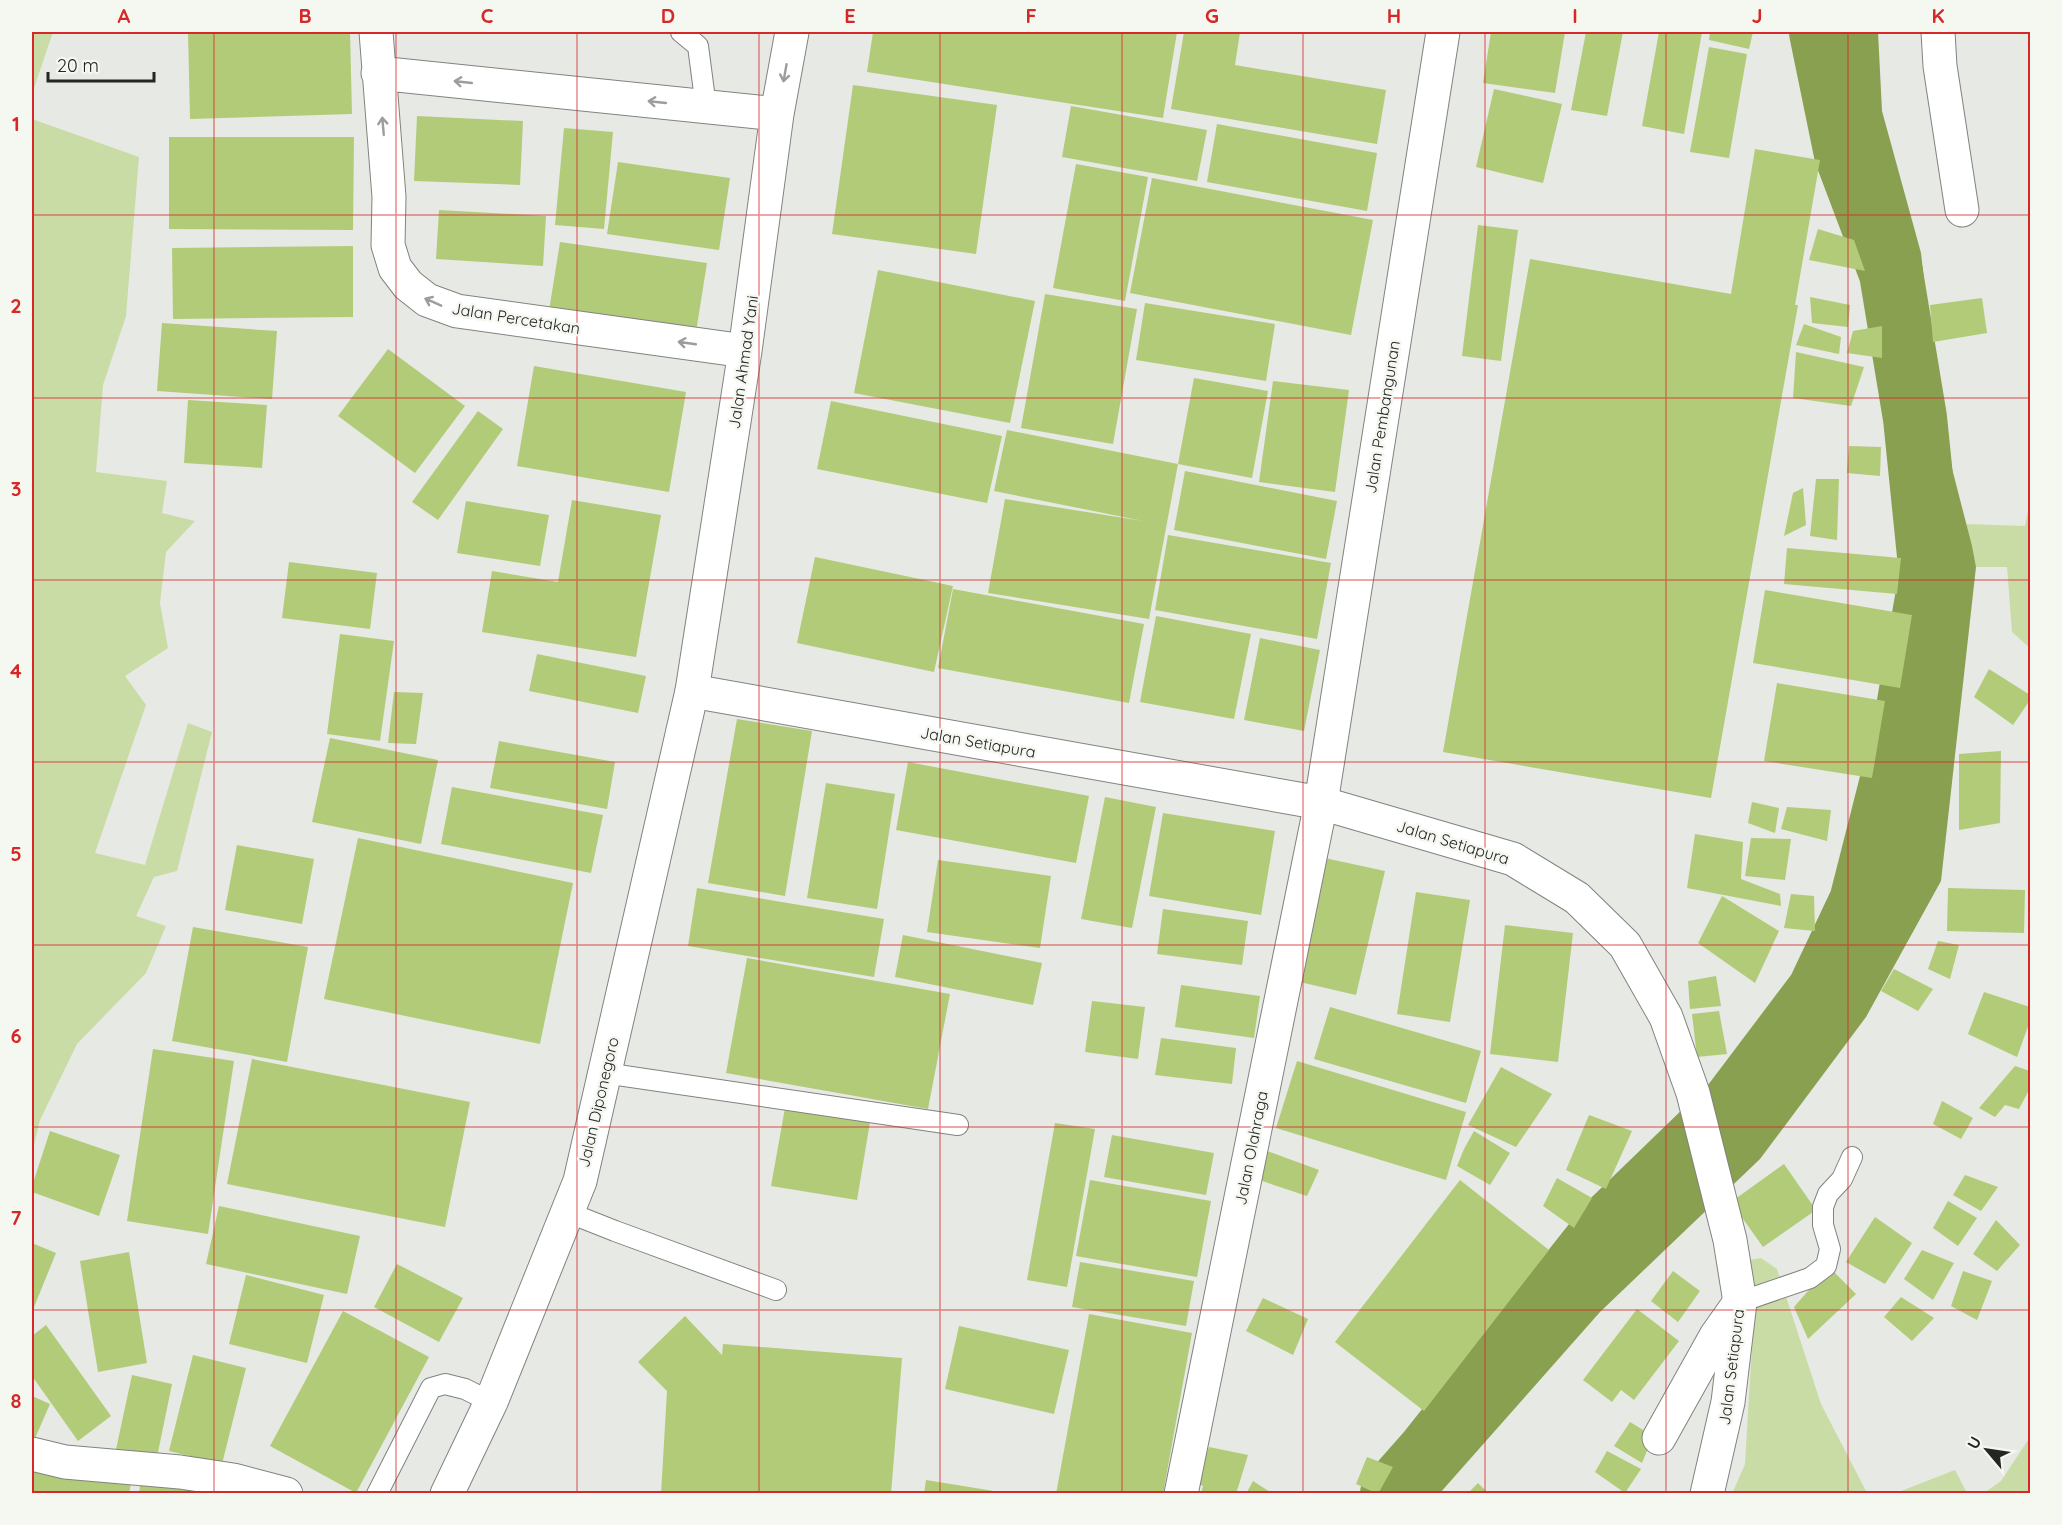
<svg xmlns="http://www.w3.org/2000/svg" width="2062" height="1525" viewBox="0 0 2062 1525" font-family="Quicksand,sans-serif">
  <style>
    .green { fill: #cadca6 }
    .water { fill: #88a04f }
    .lines { fill: none; stroke-linecap: round; stroke-linejoin: round }
    .river { stroke: #88a04f; stroke-width: 64 }
    .building { fill: #b2cb79 }
    .service-casing { stroke: #81837f; stroke-width: 22 }
    .minor-casing { stroke: #81837f; stroke-width: 35 }
    .tertiary-casing { stroke: #81837f; stroke-width: 35 }
    .service { stroke: #fff; stroke-width: 20 }
    .minor { stroke: #fff; stroke-width: 33 }
    .tertiary { stroke: #fff; stroke-width: 33 }
    .oneway { stroke: #9d9d9c }
    .grid { fill: none; stroke: #d62828; stroke-width: 1.5; stroke-opacity: 0.55 }
    .labels { text-anchor: middle; stroke-width: 5; stroke-linejoin: round; paint-order: stroke }
    .street-label { font-size: 16px; fill: #252523; stroke: #f5f7f1 }
    .neatline { fill: none; stroke: #d62828; stroke-width: 2 }
    .grid-label { font-size: 20px; text-anchor: middle; font-weight: bold; fill: #d62828 }
  </style>
  <rect width="100%" height="100%" fill="#e7e9e4"/>
  <path class="green" d="M32 32H53L32 94Z
    M32 119 139 157 126 316 103 385 96 472 167 481 162 513 195 521 166 552 160 603 168 648 125 676 146 705 95 853 145 865 188 723 212 732 177 871 154 877 136 916 166 926 146 973 77 1044 40 1120 32 1153Z
    M2030 501V648L2012 632 2007 567H1976L1966 524 2025 526Z
    M1761 1258 1777 1269 1821 1404 1867 1493 1732 1494 1745 1464 1752 1345 1738 1262Z
    M2030 1437V1493H1984L2001 1481Z
    M1955 1470 1967 1493H1896Z"/>
  <path class="water" d="M1832 32H1878L1882 111 1921 253 1940 422 1972 546 1976 567 1941 881 1866 1017 1760 1159 1600 1312 1440 1493 1389 1494 1566 1285 1689 1171 1838 977 1917 804 1939 660V545L1930 463 1894 252 1851 121Z"/>
  <g class="lines">
    <path class="river" d="M1392 1494 1429 1452 1610 1224 1733 1105 1819 991 1861 902 1903 737 1931 575 1915 418 1891 273 1846 154 1821 32"/>
  </g>
  <path class="building" d="M188 32H350L352 114 190 119Z
    M873 32H1177L1163 118 867 72Z
    M1184 32H1240L1235 65 1386 90 1377 144 1171 109Z
    M1491 32H1565L1555 93 1483 83Z
    M1586 32H1623L1607 116 1571 110Z
    M1659 32H1702L1684 134 1642 126Z
    M1710 32H1753L1749 49 1709 40Z
    M1709 47 1747 54 1729 158 1690 152Z
    M853 85 997 105 976 254 832 234Z
    M1494 89 1562 104 1543 183 1476 167Z
    M1071 106 1207 130 1197 181 1062 157Z
    M417 116 523 121 520 185 414 181Z
    M1217 124 1377 153 1367 211 1207 182Z
    M564 128 613 132 604 229 555 225Z
    M169 137H354L353 230 169 229Z
    M1755 149 1820 160 1795 305H1798L1711 798 1443 752 1530 259 1731 294Z
    M618 162 730 178 719 250 607 234Z
    M1076 164 1148 177 1125 301 1053 288Z
    M1152 178 1373 220 1351 335 1130 293Z
    M439 210 546 216 543 266 436 259Z
    M1478 225 1518 230 1501 361 1462 356Z
    M1818 229 1854 240 1865 271 1809 260Z
    M560 242 707 263 696 332 548 317Z
    M353 246V317L173 319 172 248Z
    M878 270 1035 301 1010 423 854 393Z
    M1045 294 1137 309 1113 444 1021 428Z
    M1810 297 1850 305 1848 327 1812 323Z
    M1982 298 1987 333 1933 342 1930 305Z
    M1145 303 1275 324 1266 381 1136 360Z
    M162 323 277 331 272 399 157 391Z
    M1804 324 1841 337 1839 354 1796 345Z
    M1882 326V358L1847 353 1853 331Z
    M388 349 465 406 415 473 338 416Z
    M1796 352 1864 367 1851 406 1793 398Z
    M534 366 686 392 669 492 517 466Z
    M1194 378 1268 391 1252 478 1178 464Z
    M1273 381 1349 390 1335 492 1259 482Z
    M188 400 267 405 262 468 184 463Z
    M831 401 1002 436 987 503 817 469Z
    M478 411 503 429 438 520 412 502Z
    M1007 430 1178 464 1149 619 988 593 1005 499 1143 521 994 491Z
    M1849 446 1881 447 1880 476 1847 473Z
    M1185 471 1337 501 1326 559 1174 530Z
    M1816 479H1839L1837 540 1810 536Z
    M1803 488 1806 525 1784 536 1793 493Z
    M572 500 661 515 636 657 482 632 492 571 558 582Z
    M466 501 549 515 540 566 457 553Z
    M1168 535 1331 563 1317 639 1155 610Z
    M1787 548 1901 558 1897 594 1784 584Z
    M815 557 953 586 934 672 797 643Z
    M289 562 377 573 370 629 282 618Z
    M953 589 1144 624 1129 703 938 668Z
    M1765 590 1912 615 1900 688 1753 663Z
    M1156 616 1251 634 1234 719 1140 702Z
    M340 634 394 641 380 741 327 734Z
    M1260 638 1320 650 1304 731 1244 720Z
    M537 654 646 676 638 713 529 691Z
    M1989 669 2030 695V700L2013 725 1974 697Z
    M1777 683 1885 701 1872 778 1764 761Z
    M394 692 423 693 416 744 388 743Z
    M737 719 812 731 785 896 708 883Z
    M330 738 438 760 421 844 312 822Z
    M499 741 615 762 607 809 490 788Z
    M2001 751 2000 823 1959 830V754Z
    M908 762 1089 796 1076 863 896 830Z
    M826 783 895 794 877 909 807 898Z
    M452 787 603 815 591 873 441 844Z
    M1105 797 1156 807 1132 928 1081 919Z
    M1752 802 1779 808 1775 833 1748 823Z
    M1787 807 1831 810 1827 841 1781 829Z
    M1163 813 1275 831 1261 915 1149 896Z
    M1695 834 1743 842 1741 879 1780 894 1781 906 1687 888Z
    M358 838 573 883 540 1044 324 999Z
    M1751 838 1791 839 1785 880 1745 876Z
    M237 845 314 859 302 924 225 910Z
    M1320 857 1385 871 1356 995 1291 980Z
    M938 860 1051 876 1040 948 927 932Z
    M697 888 884 919 874 977 688 946Z
    M1948 888 2025 890 2024 933 1947 931Z
    M1416 892 1470 900 1450 1022 1397 1014Z
    M1791 894 1814 896 1815 931 1784 928Z
    M1722 896 1779 931 1755 983 1698 943Z
    M1163 909 1248 921 1242 965 1157 954Z
    M1505 925 1573 933 1558 1062 1490 1054Z
    M193 927 308 947 287 1062 172 1041Z
    M903 935 1042 963 1033 1005 895 977Z
    M1938 941 1959 945 1950 979 1928 969Z
    M747 958 950 994 928 1109 726 1073Z
    M1894 969 1933 989 1918 1011 1881 991Z
    M1716 976 1721 1006 1690 1009 1688 981Z
    M1181 985 1260 996 1254 1038 1175 1027Z
    M1984 992 2030 1007V1021L2017 1057 1968 1034Z
    M1092 1001 1145 1007 1138 1059 1085 1052Z
    M1330 1007 1481 1051 1466 1103 1314 1059Z
    M1719 1011 1727 1054 1697 1057 1692 1014Z
    M1161 1038 1236 1048 1232 1084 1155 1075Z
    M153 1049 234 1061 208 1234 127 1221Z
    M252 1059 470 1102 445 1227 227 1184Z
    M1297 1061 1466 1112 1446 1180 1276 1128Z
    M2015 1066 2030 1071V1088L2019 1109 2005 1105 1995 1117 1979 1108Z
    M1501 1067 1552 1094 1516 1147 1468 1125Z
    M1942 1101 1973 1118 1961 1139 1933 1124Z
    M785 1108 870 1122 857 1200 771 1186Z
    M1589 1115 1632 1131 1606 1189 1566 1170Z
    M1055 1123 1095 1129 1067 1287 1027 1280Z
    M50 1131 120 1155 99 1216 32 1192V1186Z
    M1474 1131 1510 1153 1490 1185 1457 1166 1464 1149Z
    M1112 1135 1214 1153 1206 1195 1104 1177Z
    M1267 1151 1319 1170 1307 1196 1259 1180Z
    M1784 1164 1816 1210 1763 1247 1731 1202Z
    M1965 1175 1998 1187 1981 1211 1953 1195Z
    M1557 1178 1592 1198 1574 1228 1543 1206Z
    M1090 1180 1211 1201 1197 1277 1076 1256Z
    M1460 1180 1549 1250 1424 1411 1335 1342Z
    M1948 1201 1977 1218 1958 1246 1933 1228Z
    M219 1206 360 1236 347 1294 206 1264Z
    M1875 1217 1912 1243 1885 1284 1846 1262Z
    M1996 1220 2020 1245 1997 1271 1973 1254Z
    M32 1243 56 1253 32 1312Z
    M1922 1250 1954 1263 1933 1300 1904 1279Z
    M129 1252 147 1363 98 1372 80 1261Z
    M1080 1262 1194 1281 1186 1326 1072 1307Z
    M397 1264 463 1298 439 1342 374 1307Z
    M1829 1267 1856 1294 1808 1339 1794 1307Z
    M1673 1271 1700 1291 1678 1322 1651 1301Z
    M1963 1271 1992 1281 1977 1320 1951 1306Z
    M246 1275 324 1295 307 1363 229 1344Z
    M1901 1297 1934 1318 1912 1341 1884 1317Z
    M1263 1298 1308 1319 1293 1355 1246 1331Z
    M1637 1309 1679 1341 1634 1400 1621 1390 1612 1402 1583 1380Z
    M343 1311 429 1357 356 1493 270 1446Z
    M1089 1314 1192 1333 1163 1494H1056Z
    M685 1316 722 1355 723 1344 902 1358 891 1494H661L667 1391 638 1362Z
    M46 1325 111 1416 78 1441 32 1376V1336Z
    M959 1326 1069 1350 1054 1414 945 1389Z
    M193 1355 246 1368 222 1464 169 1451Z
    M132 1375 172 1384 156 1462 115 1454Z
    M32 1396 50 1404 32 1445Z
    M1630 1422 1653 1436 1642 1463 1614 1446Z
    M1209 1447 1248 1455 1236 1494H1201L1203 1486 1195 1483Z
    M1607 1451 1641 1469 1625 1493 1595 1472Z
    M1367 1457 1393 1467 1378 1494 1356 1484Z
    M35 1464 132 1478 129 1494H32Z
    M141 1476 198 1483 196 1494H139Z
    M926 1480 1000 1492V1494H924Z
    M1253 1481 1273 1494H1246Z
    M1478 1483 1489 1494H1467Z"/>
  <g class="lines">
    <g class="service-casing">
      <path id="service" d="M681 32 698 46 706 107
        M604 1073 958 1125
        M567 1212 615 1231 776 1290
        M1740 1302 1810 1278 1826 1266 1830 1249 1823 1225V1207L1828 1194 1842 1179 1852 1157
        M377 1494 431 1388 445 1384 465 1389 491 1402"/>
    </g>
    <g class="minor-casing">
      <path id="minor" d="M1938 32 1940 66 1962 210
        M1659 1438 1716 1336 1740 1302
        M32 1454 65 1462 180 1472 233 1480 286 1494
        M447 1494 491 1402 580 1181 692 691
        M1181 1494 1321 803 1443 32"/>
    </g>
    <g class="tertiary-casing">
      <path id="tertiary" d="M376 32 389 197 388 245 395 268 408 285 427 300 457 311 745 351
        M792 32 777 114 745 351 692 691 1321 803 1513 859 1577 898 1625 945 1666 1017 1693 1093 1730 1240 1740 1302 1728 1402 1707 1494
        M378 73 777 114"/>
    </g>
    <use href="#service" class="service"/>
    <use href="#minor" class="minor"/>
    <use href="#tertiary" class="tertiary"/>
  </g>
  <defs><path id="oneway-shaft" d="M-6 0H5M1.5-3L5.5 0L1.5 3" fill="none" stroke-width="1.6" stroke-linecap="round" stroke-linejoin="round" transform="scale(1.5)"/></defs>
  <g class="oneway">
    <use href="#oneway-shaft" transform="translate(785 73) rotate(100)"/>
    <use href="#oneway-shaft" transform="translate(463 82) rotate(-174)"/>
    <use href="#oneway-shaft" transform="translate(657 102) rotate(-174)"/>
    <use href="#oneway-shaft" transform="translate(383 126) rotate(-95)"/>
    <use href="#oneway-shaft" transform="translate(433 302) rotate(-156)"/>
    <use href="#oneway-shaft" transform="translate(687 343) rotate(-172)"/>
  </g>
  <path class="grid" d="M214 32V1494M396 32V1494M577 32V1494M759 32V1494M940 32V1494M1122 32V1494M1303 32V1494M1485 32V1494M1666 32V1494M1848 32V1494M32 215H2030M32 398H2030M32 580H2030M32 762H2030M32 945H2030M32 1127H2030M32 1310H2030"/>
  <g class="labels">
    <g class="street-label">
      <text transform="translate(516 318) rotate(9)" y="6">Jalan Percetakan</text>
      <text transform="translate(743 362) rotate(-82)" y="6">Jalan Ahmad Yani</text>
      <text transform="translate(1382 417) rotate(-81)" y="6">Jalan Pembangunan</text>
      <text transform="translate(978 742) rotate(10)" y="6">Jalan Setiapura</text>
      <text transform="translate(1453 842) rotate(17)" y="6">Jalan Setiapura</text>
      <text transform="translate(598 1102) rotate(-77)" y="6">Jalan Diponegoro</text>
      <text transform="translate(1251 1148) rotate(-79)" y="6">Jalan Olahraga</text>
      <text transform="translate(1731 1367) rotate(-83)" y="6">Jalan Setiapura</text>
    </g>
  </g>
  <rect width="2062" height="1525" fill="none" stroke="#f5f7f1" stroke-width="66"/>
  <g transform="translate(1987 1450) rotate(299)" stroke="#f5f7f1" stroke-width="4.5" paint-order="stroke">
  <path d="M0-4.5L10 22L0 15L-10 22Z" fill="#252523"/>
  <text y="-9" font-size="16" font-weight="bold" text-anchor="middle" fill="#252523">U</text>
  </g>
  <path d="M48 72v9h106v-9" fill="none" stroke="#252523" stroke-width="3"/>
  <text x="57" y="72" font-size="18" fill="#252523" stroke="#f5f7f1" stroke-width="4.5" paint-order="stroke">20 m</text>
  <rect x="33" y="33" width="1996" height="1459" class="neatline"/>
  <g class="grid-label">
    <text x="124" y="23">A</text>
    <text x="305" y="23">B</text>
    <text x="487" y="23">C</text>
    <text x="668" y="23">D</text>
    <text x="850" y="23">E</text>
    <text x="1031" y="23">F</text>
    <text x="1212" y="23">G</text>
    <text x="1394" y="23">H</text>
    <text x="1575" y="23">I</text>
    <text x="1757" y="23">J</text>
    <text x="1938" y="23">K</text>
    <text x="16" y="131">1</text>
    <text x="16" y="313">2</text>
    <text x="16" y="496">3</text>
    <text x="16" y="678">4</text>
    <text x="16" y="861">5</text>
    <text x="16" y="1043">6</text>
    <text x="16" y="1225">7</text>
    <text x="16" y="1408">8</text>
  </g>
</svg>
